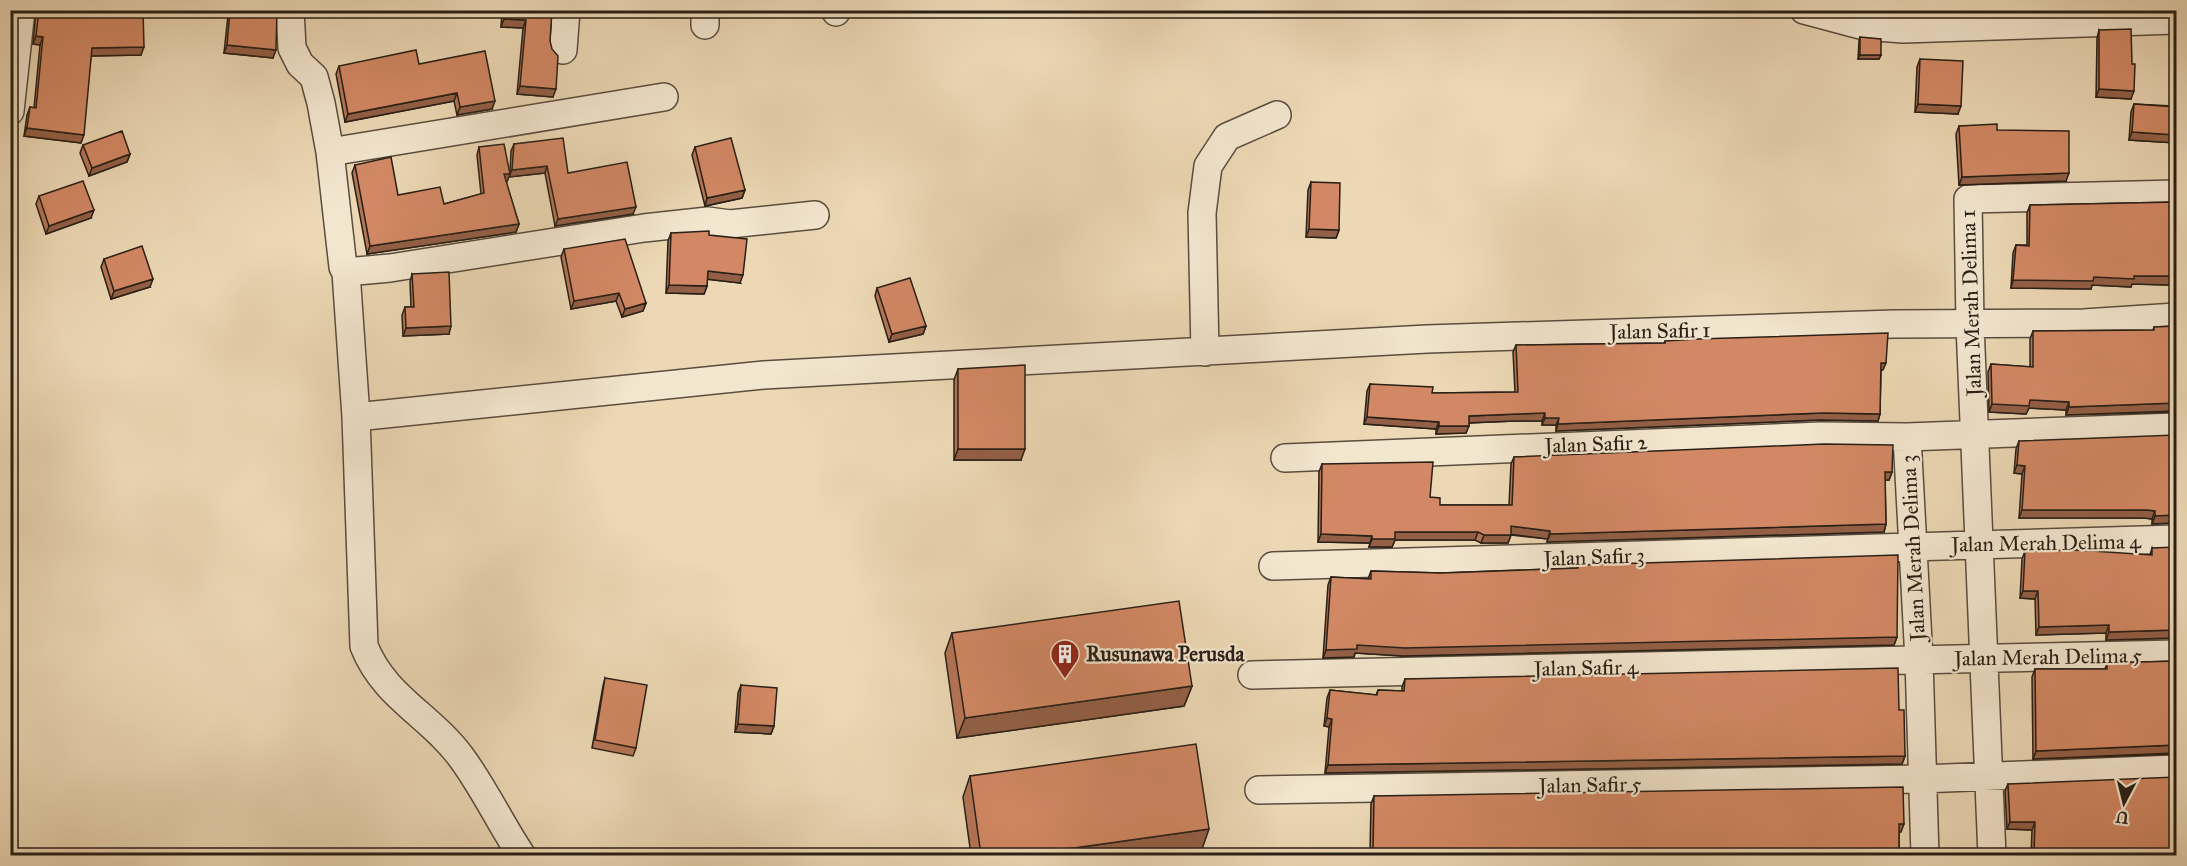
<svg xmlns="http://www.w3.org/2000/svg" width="2187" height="866" viewBox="0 0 2187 866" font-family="'IM FELL Great Primer',serif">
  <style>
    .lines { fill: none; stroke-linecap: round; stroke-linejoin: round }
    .street-casing { stroke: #594d3e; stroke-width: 30 }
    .street { stroke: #f3e6cf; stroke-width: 27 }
    .wall { fill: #b57556; stroke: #281f16; stroke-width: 1.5 }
    .shaded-wall { fill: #935f46; stroke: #281f16; stroke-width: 1.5 }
    .building { fill: #d28864; stroke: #281f16; stroke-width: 1.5 }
    .labels { text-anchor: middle; stroke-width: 4.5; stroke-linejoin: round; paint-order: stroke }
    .street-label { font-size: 21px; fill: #281f16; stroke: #f3e6cf }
    .poi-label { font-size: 21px; font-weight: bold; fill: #281f16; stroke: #f3e6cf; text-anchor: start }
  </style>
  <rect width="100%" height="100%" fill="#ecd8b5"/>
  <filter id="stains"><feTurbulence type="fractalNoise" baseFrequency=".00333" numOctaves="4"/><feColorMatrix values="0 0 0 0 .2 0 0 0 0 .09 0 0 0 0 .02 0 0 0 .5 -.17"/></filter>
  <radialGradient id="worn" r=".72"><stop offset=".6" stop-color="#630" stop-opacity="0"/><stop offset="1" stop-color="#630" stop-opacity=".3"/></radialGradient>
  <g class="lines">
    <g class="street-casing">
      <path id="street" d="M290 10 292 48 300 64 314 77 321 103 330 152 343 267 346 272 390 268 644 228 708 221 730 224 815 215
        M836 10V12
        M1804 10 1864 26 1903 29 2176 20
        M705 25V10
        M563 50 566 10
        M10 111 21 10
        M330 152 664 97
        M346 272 356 417 764 375 1427 339 1894 324 2084 323 2176 317
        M1205 352 1202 213 1208 166 1227 137 1277 115
        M356 417 364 646C384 697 430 715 461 757 484 788 500 823 522 856
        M1285 458 1821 436 1907 437
        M1273 566 2176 539
        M1252 675 2176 654
        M1259 790 1921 779 2176 769
        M1925 856 1919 660 1907 437 2176 427
        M1992 856 1970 325 1968 199 2176 194"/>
    </g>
    <use href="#street" class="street"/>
  </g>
  <path class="wall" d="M36 10H143L141 55 91 56 81 143 24 136 27 115 30 107 34 108 40 45 33 44Z
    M229 10H277L273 58 224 53 228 15Z
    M502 10H552L550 41 553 97 517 94 523 28 501 27Z
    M2099 30 2131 99 2096 97 2097 38Z
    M1860 37 1881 55 1879 59H1858L1859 41Z
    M2175 57H2176V143L2129 140 2131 112 2134 104 2173 106 2172 65Z
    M1920 59 1958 114 1915 112 1917 67Z
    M419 64 492 109 457 115 454 101 345 122 336 74 339 66Z
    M1959 126 1997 130 2066 181 1959 185 1956 134Z
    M514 144 568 173 633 214 555 226 545 173 509 177V176L506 182 519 224 516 232 367 254 352 173 355 165 398 195 444 204 481 194 477 155 479 147 510 172 511 151Z
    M83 145 130 154 127 162 89 176 80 153Z
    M695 147 745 190 742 198 705 206 692 155Z
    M1311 182 1339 230 1336 238 1306 237 1308 190Z
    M39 196 91 218 46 234 36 204Z
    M2176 202V284L2169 285 2132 284 2131 287 2092 285 2091 289 2011 288 2013 253 2016 245H2027V213L2030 205Z
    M671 233 740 283 707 279V286L704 294 666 293 668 241Z
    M564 249 646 303 643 311 622 317 616 301 571 309 561 257Z
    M104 259 150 287 111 299 101 267Z
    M412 274 449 334 403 336 402 315 405 307H411L410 282Z
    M877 288 926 326 923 334 889 342 875 296Z
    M2176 326V412L2066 415V410L2029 408 2026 414 1989 412 1988 372 1991 364 2030 367V339L2033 331 2153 330 2154 327Z
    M1665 341 1883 370H1881L1880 414 1878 421 1820 420 1556 431V425H1542V421H1515L1469 423 1466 433 1436 434V429L1364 424 1367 391 1370 384 1432 393 1515 392 1513 352 1516 345 1664 343Z
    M958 369 1021 460H954V380Z
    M2019 441 2175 517 2173 523 2152 524V519L2144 518H2019L2022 474 2014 473 2016 449Z
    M1514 457 1892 472 1889 480H1885L1886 524 1884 532 1547 542 1548 539 1511 535 1508 543H1481L1475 540H1395L1392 547H1369L1370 543 1318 542 1319 472 1322 464 1430 497 1440 505H1509L1511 464Z
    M2152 548 2176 638 2106 640V633L2036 635 2035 599 2020 598 2022 559 2025 551 2150 555Z
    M1578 565 1897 637 1894 645 1403 656 1355 653 1354 657 1323 658 1328 585 1331 577 1368 579 1371 571 1441 573 1577 568Z
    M952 633 1192 686 1184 706 957 738 945 653Z
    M2176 661V754L2033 759 2032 677 2035 669H2105L2107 663Z
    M605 678 636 748 633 756 592 748 603 686Z
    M1405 679 1899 710 1905 756 1902 764 1325 773 1329 727 1324 726 1327 698 1330 690 1376 695 1378 690 1402 691V687Z
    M741 685 774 726 771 734 735 732 738 693Z
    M970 776 1202 849 1156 855H971L963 797Z
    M2008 784 2176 855H2031L2032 830 2007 829 2005 791Z
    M1374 796 1901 832H1899V855H1367L1370 850 1371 804Z"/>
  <path class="shaded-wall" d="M784 10H815L814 14Z
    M504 19 526 20 523 28 501 27Z
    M36 36 43 37 40 45 33 44Z
    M227 45 276 50 273 58 224 53Z
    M144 47 141 55 89 56 92 48Z
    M1860 55H1881L1879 59H1858Z
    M520 86 556 89 553 97 517 94Z
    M2099 89 2134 91 2131 99 2096 97Z
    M457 93 454 101 345 122 348 114Z
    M495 101 492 109 457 115 460 107Z
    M1918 104 1961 106 1958 114 1915 112Z
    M27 128 84 135 81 143 24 136Z
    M2132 132 2176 135V143L2129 140Z
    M130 154 127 162 89 176 92 168Z
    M547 166 545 173 509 177 512 170Z
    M2069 173 2066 181 1959 185 1962 177Z
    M504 174H510L507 182H501Z
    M745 190 742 198 705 206 707 198Z
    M636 207 633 214 555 226 558 219Z
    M94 210 91 218 46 234 49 226Z
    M519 224 516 232 367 254 370 246Z
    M1309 229 1339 230 1336 238 1306 237Z
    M708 271 743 275 740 283 705 279Z
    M2134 276H2176V284L2169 285 2132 284 2131 287 2092 285 2091 289 2011 288 2013 280Z
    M153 279 150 287 111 299 114 291Z
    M669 285 707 286 704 294 666 293Z
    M619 293 616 301 571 309 574 301Z
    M646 303 643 311 622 317 625 309Z
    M451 326 449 334 403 336 406 328Z
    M926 326 923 334 889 342 892 334Z
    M1881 363H1886L1883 370H1878Z
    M2030 400 2069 402 2066 410 2029 408 2026 414 1989 412 1992 404Z
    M2176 403 2175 411 2066 415 2069 407Z
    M1545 413 1542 421H1515L1466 423 1469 416 1518 414Z
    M1823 413 1880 414 1878 421 1820 420 1556 431 1558 424Z
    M1367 417 1439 422 1436 429 1364 424Z
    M1545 418H1559L1556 425H1542Z
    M1439 426H1469L1466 433 1436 434Z
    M958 449H1025L1021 460H954Z
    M2017 465 2025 466 2022 474 2014 473Z
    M1885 472H1892L1889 480H1882Z
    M2176 509V517H2175L2173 523 2152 524 2155 516Z
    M2022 510H2147L2155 511 2152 519 2144 518H2019Z
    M1886 524 1884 532 1547 542 1550 534Z
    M1511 526 1550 531 1548 539 1508 534Z
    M1395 532H1478L1475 540H1395L1392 547H1369L1372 539Z
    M1321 534 1372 536 1370 543 1318 542Z
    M1484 535H1511L1508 543H1481Z
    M2023 591H2038L2035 599 2020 598Z
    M2109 625 2106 633 2036 635 2039 627Z
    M2176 630V638L2106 640 2109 632Z
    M1897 637 1894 645 1403 656 1355 653 1354 657 1323 658 1326 650 1357 645Z
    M1192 686 1184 706 957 738 965 718Z
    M1327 718 1332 719 1329 727 1324 726Z
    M738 724 774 726 771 734 735 732Z
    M2176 745 2175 753 2033 759 2036 751Z
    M1905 756 1902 764 1325 773 1328 765Z
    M2010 822H2035L2032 830 2007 829Z
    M1899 824H1904L1901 832H1896Z
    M1209 829 1202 849 1156 855H1024Z"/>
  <path class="building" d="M39 10H143L144 47 92 48 84 135 27 128 30 107 36 108 43 37 36 36Z
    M230 10H277L276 50 227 45Z
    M504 10H552L550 41 552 49 558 56 556 89 520 86 526 20 504 19Z
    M2131 29 2132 64H2135L2134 91 2099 89V30Z
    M1860 37 1881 39V55H1860Z
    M416 50 419 64 485 51 495 101 460 107 457 93 348 114 339 66Z
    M2175 57H2176V102Z
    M1920 59 1963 61 1961 106 1918 104Z
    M2134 104 2176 107V135L2132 132Z
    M1997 124V130L2069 131V173L1962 177 1959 126Z
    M122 131 130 154 92 168 83 145Z
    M563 138 568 173 627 162 636 207 558 219 547 166 512 170 514 144Z
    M731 138 745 190 707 198 695 147Z
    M504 144 510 174H504L519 224 370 246 355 165 391 157 398 195 440 187 444 204 484 193 479 147Z
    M83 181 94 210 49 226 39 196Z
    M1311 182 1340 183 1339 230 1309 229Z
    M2176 202V276H2134V279L2094 277 2093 281 2013 280 2016 245 2029 246 2030 205Z
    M709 231V235L747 239 743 275 708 271 707 286 669 285 671 233Z
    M625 239 646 303 625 309 619 293 574 301 564 249Z
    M142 246 153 279 114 291 104 259Z
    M449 272 451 326 406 328 405 307H414L412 274Z
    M910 278 926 326 892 334 877 288Z
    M2176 326V403L2069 407V402L2030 400 2029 406 1992 404 1991 364 2033 367V331L2154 330V327Z
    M1888 333 1886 363H1881L1880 414 1823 413 1558 424 1559 418H1545V413L1518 414 1469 416V426H1439V422L1367 417 1370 384 1433 387 1432 393 1518 392 1516 345 1665 343V341L1697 339Z
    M1025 365V449H958V369Z
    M2176 435V515L2155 516V511L2147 510H2022L2025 466 2017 465 2019 441Z
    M1824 444 1893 445 1892 472H1885L1886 524 1550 534V531L1511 526V535H1484L1478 532H1395V539H1372V536L1321 534 1322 464 1433 462 1430 497 1440 498V505H1512L1514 457Z
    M2176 547V630L2109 632V625L2039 627 2038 591H2023L2025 551 2076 550 2152 555V548Z
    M1898 555 1897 637 1405 648 1357 645V649L1326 650 1331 577 1371 579V571L1441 573 1578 568V565Z
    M1179 601 1192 686 965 718 952 633Z
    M2176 661V745L2036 751 2035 669H2107V663Z
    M1898 668 1899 710H1904L1905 756 1328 765 1332 719 1327 718 1330 690 1377 695 1378 690 1404 691 1405 679Z
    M605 678 647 685 636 748 595 740Z
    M741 685 777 688 774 726 738 724Z
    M1196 744 1209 829 1024 855H981L970 776Z
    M2176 777V855H2034L2035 822H2010L2008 784Z
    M1903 787 1904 824H1899V855H1369L1370 850H1373L1374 796Z"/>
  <defs>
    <g id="building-pin" transform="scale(1.5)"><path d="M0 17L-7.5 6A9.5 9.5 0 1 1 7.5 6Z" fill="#8f2418" stroke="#f3e6cf"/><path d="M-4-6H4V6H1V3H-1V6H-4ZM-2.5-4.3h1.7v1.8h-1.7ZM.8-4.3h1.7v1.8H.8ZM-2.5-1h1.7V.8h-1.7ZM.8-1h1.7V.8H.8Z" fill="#fff"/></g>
  </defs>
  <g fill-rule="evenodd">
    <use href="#building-pin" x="1065" y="654"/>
  </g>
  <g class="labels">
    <g class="street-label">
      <text transform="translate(1971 303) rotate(-92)" y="7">Jalan Merah Delima 1</text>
      <text transform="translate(1660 331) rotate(-1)" y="7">Jalan Safir 1</text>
      <text transform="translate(1596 444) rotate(-2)" y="7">Jalan Safir 2</text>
      <text transform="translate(2046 543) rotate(-1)" y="7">Jalan Merah Delima 4</text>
      <text transform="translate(1913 548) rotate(-93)" y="7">Jalan Merah Delima 3</text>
      <text transform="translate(1594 557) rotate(-2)" y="7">Jalan Safir 3</text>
      <text transform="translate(2048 657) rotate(-1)" y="7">Jalan Merah Delima 5</text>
      <text transform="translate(1586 668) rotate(-1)" y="7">Jalan Safir 4</text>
      <text transform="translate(1590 785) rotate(-1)" y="7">Jalan Safir 5</text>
    </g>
    <g class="poi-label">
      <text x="1086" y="661">Rusunawa Perusda</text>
    </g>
  </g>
  <rect width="2187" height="866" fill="none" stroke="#ecd8b5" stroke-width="36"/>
  <rect x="12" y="12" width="2163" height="842" fill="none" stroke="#281f16" stroke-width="3"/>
  <rect x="18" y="18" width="2151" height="830" fill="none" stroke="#281f16" stroke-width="1.5"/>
  <g transform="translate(2124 803) rotate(187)" stroke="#f3e6cf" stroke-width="4.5" paint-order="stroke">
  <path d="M0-4.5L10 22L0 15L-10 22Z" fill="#281f16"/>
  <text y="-9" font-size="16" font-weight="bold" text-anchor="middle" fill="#281f16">U</text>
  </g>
  <rect width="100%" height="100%" filter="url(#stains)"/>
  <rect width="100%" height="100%" fill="url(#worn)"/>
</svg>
